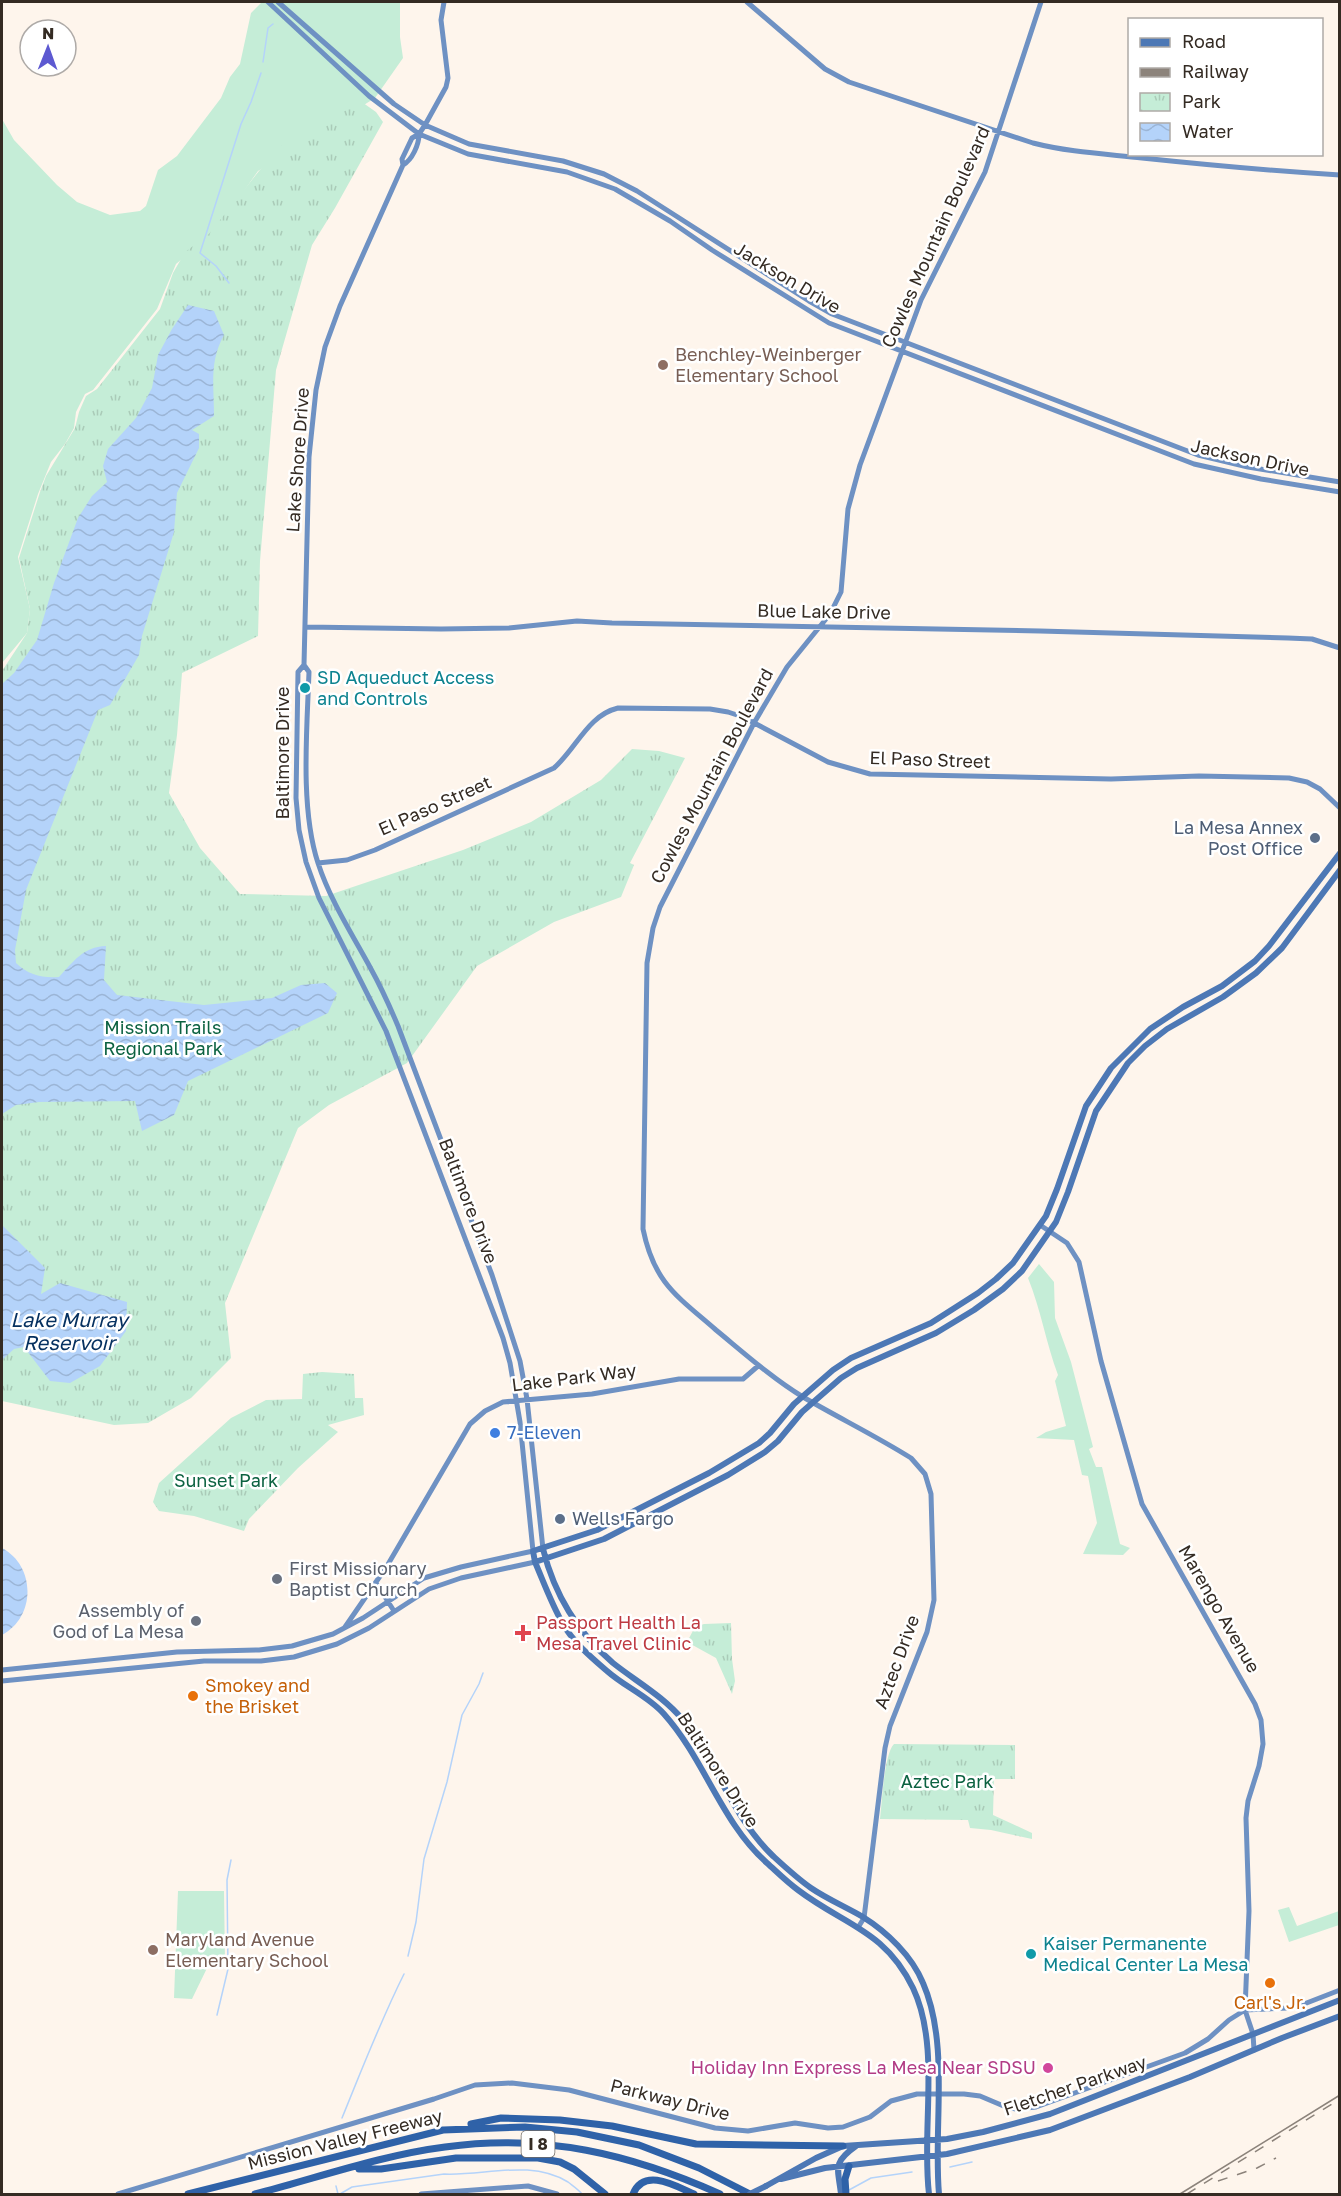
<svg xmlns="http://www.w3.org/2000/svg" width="1341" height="2196" viewBox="0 0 1341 2196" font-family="'Golos Text',sans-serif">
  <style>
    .grass { fill: #c5edd7 }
    .park { fill: url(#park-tufts) }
    .water { fill: url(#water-waves) }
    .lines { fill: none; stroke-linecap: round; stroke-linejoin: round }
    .stream { stroke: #b4d3fa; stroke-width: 1.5 }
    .secondary { stroke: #6e91c3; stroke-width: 5 }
    .primary { stroke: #4d78b5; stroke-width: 6 }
    .highway { stroke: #2f62a8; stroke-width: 7 }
    .tram { stroke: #8c837b; stroke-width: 1.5 }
    .rail { stroke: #8c837b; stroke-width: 1.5; stroke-dasharray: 10 10; stroke-linecap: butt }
    .primary-bridge { stroke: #4d78b5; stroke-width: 6 }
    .education-dot { fill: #8d6e63; stroke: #fff; stroke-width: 2 }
    .culture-dot { fill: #0f9aa8; stroke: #fff; stroke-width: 2 }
    .service-dot { fill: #5c6f8a; stroke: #fff; stroke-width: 2 }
    .shop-dot { fill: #3f7fe0; stroke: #fff; stroke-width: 2 }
    .worship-dot { fill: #6b7280; stroke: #fff; stroke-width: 2 }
    .health-dot { fill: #e0444e; stroke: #fff; stroke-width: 2 }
    .food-dot { fill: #e8710a; stroke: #fff; stroke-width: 2 }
    .hotel-dot { fill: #d1479c; stroke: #fff; stroke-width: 2 }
    .labels { text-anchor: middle; stroke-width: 5; stroke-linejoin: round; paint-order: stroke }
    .shield { fill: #fff; stroke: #716b65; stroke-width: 1.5 }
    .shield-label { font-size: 16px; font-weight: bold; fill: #342b23 }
    .street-label { font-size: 18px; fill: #342b23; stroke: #fff }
    .education-label { font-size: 18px; fill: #785e54; stroke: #fff; text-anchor: start }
    .culture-label { font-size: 18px; fill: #0d838f; stroke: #fff; text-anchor: start }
    .service-label { font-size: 18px; fill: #4e5e75; stroke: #fff; text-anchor: end }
    .park-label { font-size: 18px; fill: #0c6241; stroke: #fff }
    .shop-label { font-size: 18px; fill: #366cbe; stroke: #fff; text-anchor: start }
    .worship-label { font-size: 18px; fill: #5b616d; stroke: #fff; text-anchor: start }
    .health-label { font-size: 18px; fill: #be3a42; stroke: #fff; text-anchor: start }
    .food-label { font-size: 18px; fill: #c56008; stroke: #fff; text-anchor: start }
    .hotel-label { font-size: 18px; fill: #b23c85; stroke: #fff; text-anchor: end }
    .water-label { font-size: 20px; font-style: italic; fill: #063160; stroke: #fff }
  </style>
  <defs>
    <pattern id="park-tufts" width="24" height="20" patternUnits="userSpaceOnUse" patternTransform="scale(1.5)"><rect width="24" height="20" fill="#c5edd7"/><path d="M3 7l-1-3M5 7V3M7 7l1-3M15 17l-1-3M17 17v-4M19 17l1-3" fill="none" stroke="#aacbb8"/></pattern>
    <pattern id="water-waves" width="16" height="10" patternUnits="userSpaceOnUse" patternTransform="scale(1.5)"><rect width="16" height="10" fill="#b4d3fa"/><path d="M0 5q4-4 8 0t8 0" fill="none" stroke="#9bb5d6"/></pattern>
  </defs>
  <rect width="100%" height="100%" fill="#fef5ec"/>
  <path class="grass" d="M262 2H400V37L403 58 375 98 258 171 218 228 176 264 157 309 93 390 85 394 76 412 74 428 65 444 51 462 38 494 18 557 30 609 27 633 2 663V119L14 140 57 185 77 202 110 215 140 211 146 206 158 170 177 156 221 98 230 77 240 64 251 13Z
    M1039 1264 1054 1282 1055 1318 1071 1362 1093 1447 1089 1449 1096 1467H1102L1120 1544 1130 1548 1123 1555 1083 1554 1097 1523 1088 1476 1082 1475 1074 1440 1036 1438 1046 1432 1066 1426 1055 1381 1058 1375C1046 1343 1041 1310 1028 1278Z
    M178 1891H224L225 1963 209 1964 192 1999 174 1998Z
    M1289 1907 1297 1926 1339 1911V1925L1289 1942 1278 1910Z"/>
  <path class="park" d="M359 100 376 112 383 122 335 208 312 245 276 370 260 561 258 636 182 673 177 735 169 793 200 848 240 894 326 896 463 850 531 822 601 780 632 749 659 751 685 758 630 863 634 865 621 897 554 922 477 966 407 1063 329 1105 298 1128 225 1303 231 1358 191 1398 148 1423 114 1425 2 1401V671L27 633 30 609 19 558 40 492 46 476 75 428 79 412 86 396 97 389 160 309 173 273 185 252 209 234 259 171 285 142 341 102Z
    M322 1372 354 1374 355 1398H363L364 1415 328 1425 338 1432 298 1468 249 1519 244 1531 194 1516 159 1511 153 1502 159 1483 231 1418 266 1400 302 1399 303 1374Z
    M731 1623 732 1659 735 1681 732 1694 716 1658 687 1642 695 1627 704 1624Z
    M894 1744 1015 1745V1779H994L993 1815 1032 1833V1839L991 1830 970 1828 968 1820 880 1819C882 1803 884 1754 894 1744Z"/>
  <path class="water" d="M188 305 214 311 224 335C209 362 214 385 214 416L192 430 199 434V448L177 493 174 532 142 636 139 655 110 705 98 710 26 890 15 950 16 963C29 975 41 978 59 977 74 961 83 947 106 946L104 980 117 995 204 1005 272 998 301 985 325 983 337 993 328 1013 188 1081 174 1115 142 1131 135 1101 39 1102 16 1105 2 1114V684L14 673 37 640 54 583 78 518 92 496 107 482 103 466 108 449 136 418 152 388 158 355 172 329Z
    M2 1225 45 1268 41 1294 60 1283 127 1302 126 1331 100 1366 70 1383 50 1381 24 1347 14 1349 2 1360Z
    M2 1548C36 1566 36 1617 2 1635Z"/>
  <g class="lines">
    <path class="stream" d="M263 62 268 28 273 24
      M229 283 216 266 200 253 241 124 251 102 261 73
      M408 1956 416 1922 424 1859 447 1782 462 1715 479 1684 483 1673
      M217 2015 228 1969 227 1880 231 1860
      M342 2118C362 2069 380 2022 404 1974
      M325 2144 326 2139
      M950 2167 972 2162
      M336 2186 338 2194
      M849 2190 871 2178 912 2172
      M340 2194 352 2187 444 2174C485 2176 530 2159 568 2182 573 2186 578 2189 582 2194"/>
    <path class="secondary" d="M268 2 369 96 419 134 468 154 567 172 615 189 670 221 712 250 829 323 1194 464 1261 479 1340 492
      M278 2 394 104 425 125 469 144 563 161 604 174 637 191 809 301 832 314 1198 455 1248 467 1340 482
      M747 2 825 69 849 82 1033 143C1068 152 1106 154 1142 158 1208 165 1274 171 1340 175
      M403 165 402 159 412 138 419 134 425 125 446 87 448 78 441 20 444 2
      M306 627 441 629 509 628 577 621 612 623 1040 631 1288 638 1312 639 1340 648
      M304 665 309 672C307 730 300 808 318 863 330 900 352 934 371 969 381 987 390 1007 398 1026L492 1275 520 1361 527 1399 543 1549
      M304 665 309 457 316 390 325 347 340 306 403 165C412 160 419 145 419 134
      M318 863 347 860 375 850 554 768C576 749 588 715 618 708L710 709 728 712 743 717 828 762 870 774 1111 779 1199 776 1289 778 1307 782 1320 789 1340 808
      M1040 1225 1067 1243 1079 1262 1101 1361 1142 1504 1255 1704 1261 1720 1263 1744 1259 1766 1248 1801 1246 1818 1249 1911 1245 2010 1253 2034 1254 2050
      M376 1583 394 1611
      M345 1627 387 1566 470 1424 485 1411 503 1402 592 1394 679 1379H743L758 1366
      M2 1670 177 1652 259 1650 292 1646 333 1634 363 1618 424 1578 461 1567 533 1551 520 1422 510 1363 503 1338 386 1031 319 898 306 862 299 830 296 798 298 672 304 665
      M2 1681 204 1661H261L294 1657 337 1644 369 1628 429 1589 461 1578 535 1562
      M859 1926 864 1918 885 1748 890 1726 927 1632 934 1600 931 1494 925 1474 911 1458C876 1436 839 1418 803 1397 772 1378 744 1353 716 1330 677 1296 654 1283 643 1229L647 963 653 928 660 907 754 723 787 667 830 614 841 592 848 509 860 465 921 300 985 172 1041 2
      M118 2194 434 2099 475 2085 512 2083 569 2090 715 2128 748 2131 795 2123 828 2128 843 2127 870 2117 891 2101 917 2094H964L980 2096 1006 2107 1016 2109 1036 2107 1185 2053 1208 2039 1229 2020 1245 2010 1287 2008 1304 2004 1340 1990
      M421 2194 528 2186 557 2194"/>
    <path class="primary" d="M543 1549C554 1593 578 1633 613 1663 637 1682 663 1696 683 1720 717 1763 733 1818 773 1856 785 1867 798 1879 811 1888 827 1899 846 1907 863 1917 887 1932 912 1956 923 1983 950 2045 933 2127 939 2194
      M535 1562 604 1539 728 1475 765 1452 778 1441 802 1412 841 1378 857 1368 936 1333 974 1310 1003 1289 1022 1271 1056 1222 1068 1192 1096 1111 1128 1063 1145 1046 1167 1029 1223 997 1256 973 1282 948 1340 870
      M781 2179 825 2168 947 2154 1050 2130 1190 2077 1282 2038 1340 2016
      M766 2186 816 2158 843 2146 947 2139 983 2132 1050 2114 1340 2000
      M841 2194C838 2168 832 2163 856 2146
      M929 2194C921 2129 941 2047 913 1988 885 1930 844 1925 798 1890 787 1882 777 1872 767 1863 721 1822 705 1760 664 1714 648 1696 625 1687 607 1671 592 1658 573 1642 563 1624 552 1605 544 1583 535 1562L533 1551 597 1530 709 1473 759 1443 770 1433 794 1404 833 1370 851 1358 931 1323 978 1293 996 1279 1013 1263 1046 1216 1057 1189 1086 1106 1111 1068 1150 1029 1183 1007 1222 986 1255 961 1269 946 1340 853"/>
    <path class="highway" d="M471 2124 501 2118 560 2120 612 2126 696 2144 843 2146
      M359 2169H381L456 2158H538L560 2162 574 2169 605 2194
      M188 2194 443 2130 525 2127 577 2132 639 2145 699 2168 750 2194
      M255 2194C317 2178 382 2155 445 2147 544 2133 631 2154 720 2194
      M633 2194C644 2167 676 2186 694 2194
      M846 2194 845 2179 849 2166"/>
    <path class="tram" d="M1180 2194 1340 2095"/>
    <path class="rail" d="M1218 2181 1257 2168 1276 2158
      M1187 2194 1340 2099"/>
    <path class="primary-bridge" d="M750 2194 766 2186"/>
  </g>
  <g class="education-dot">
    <circle cx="663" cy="365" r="6"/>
    <circle cx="153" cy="1950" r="6"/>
  </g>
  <g class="culture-dot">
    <circle cx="305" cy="688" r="6"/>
    <circle cx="1031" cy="1954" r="6"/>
  </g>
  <g class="service-dot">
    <circle cx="1315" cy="838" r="6"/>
    <circle cx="560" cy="1519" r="6"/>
  </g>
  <circle class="shop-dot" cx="495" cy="1433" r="6"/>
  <g class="worship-dot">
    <circle cx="277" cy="1579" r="6"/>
    <circle cx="196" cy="1621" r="6"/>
  </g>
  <path class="health-dot" d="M520 1624h6v6h6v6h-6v6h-6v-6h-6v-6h6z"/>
  <g class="food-dot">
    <circle cx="193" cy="1696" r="6"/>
    <circle cx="1270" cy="1983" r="6"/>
  </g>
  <circle class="hotel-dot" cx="1048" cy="2068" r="6"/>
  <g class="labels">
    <rect class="shield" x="521.5" y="2131" width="33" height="26" rx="4.5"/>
    <g class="shield-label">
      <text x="538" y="2150">I 8</text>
    </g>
    <g class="street-label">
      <text transform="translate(936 237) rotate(-66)" y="6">Cowles Mountain Boulevard</text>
      <text transform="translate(787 278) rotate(31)" y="6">Jackson Drive</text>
      <text transform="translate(1250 458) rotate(12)" y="6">Jackson Drive</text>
      <text transform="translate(298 460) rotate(-86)" y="6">Lake Shore Drive</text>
      <text transform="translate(824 612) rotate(1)" y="6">Blue Lake Drive</text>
      <text transform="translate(283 753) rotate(-90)" y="6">Baltimore Drive</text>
      <text transform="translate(930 760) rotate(2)" y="6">El Paso Street</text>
      <text transform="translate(712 776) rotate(-62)" y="6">Cowles Mountain Boulevard</text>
      <text transform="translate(435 806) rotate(-24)" y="6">El Paso Street</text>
      <text transform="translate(468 1201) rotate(69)" y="6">Baltimore Drive</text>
      <text transform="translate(574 1378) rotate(-7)" y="6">Lake Park Way</text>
      <text transform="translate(1219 1609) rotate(60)" y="6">Marengo Avenue</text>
      <text transform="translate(897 1662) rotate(-70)" y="6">Aztec Drive</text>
      <text transform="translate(718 1770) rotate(57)" y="6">Baltimore Drive</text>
      <text transform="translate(1075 2086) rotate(-19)" y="6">Fletcher Parkway</text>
      <text transform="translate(670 2100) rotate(14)" y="6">Parkway Drive</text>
      <text transform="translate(345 2140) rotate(-14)" y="6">Mission Valley Freeway</text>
    </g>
    <g class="education-label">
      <text x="675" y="361">Benchley-Weinberger<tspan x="675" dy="21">Elementary School</tspan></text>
      <text x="165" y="1946">Maryland Avenue<tspan x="165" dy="21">Elementary School</tspan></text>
    </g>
    <g class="culture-label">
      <text x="317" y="684">SD Aqueduct Access<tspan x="317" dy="21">and Controls</tspan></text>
      <text x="1043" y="1950">Kaiser Permanente<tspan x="1043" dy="21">Medical Center La Mesa</tspan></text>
    </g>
    <g class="service-label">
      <text x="1303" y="834">La Mesa Annex<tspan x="1303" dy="21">Post Office</tspan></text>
      <text x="572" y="1525" text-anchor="start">Wells Fargo</text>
    </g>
    <g class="park-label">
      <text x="163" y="1034">Mission Trails<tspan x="163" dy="21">Regional Park</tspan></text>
      <text x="226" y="1487">Sunset Park</text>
      <text x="947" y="1788">Aztec Park</text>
    </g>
    <g class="shop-label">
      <text x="507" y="1439">7-Eleven</text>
    </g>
    <g class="worship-label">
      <text x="289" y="1575">First Missionary<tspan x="289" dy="21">Baptist Church</tspan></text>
      <text x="184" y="1617" text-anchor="end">Assembly of<tspan x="184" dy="21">God of La Mesa</tspan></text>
    </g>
    <g class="health-label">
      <text x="536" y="1629">Passport Health La<tspan x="536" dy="21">Mesa Travel Clinic</tspan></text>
    </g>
    <g class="food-label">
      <text x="205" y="1692">Smokey and<tspan x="205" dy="21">the Brisket</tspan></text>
      <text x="1270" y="2009" text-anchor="middle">Carl's Jr.</text>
    </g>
    <g class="hotel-label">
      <text x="1036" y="2074">Holiday Inn Express La Mesa Near SDSU</text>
    </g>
    <g class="water-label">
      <text x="69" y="1327">Lake Murray<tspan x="69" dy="23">Reservoir</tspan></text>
    </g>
  </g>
  <rect width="1341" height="2196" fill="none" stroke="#342b23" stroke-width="6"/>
  <rect x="1128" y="18" width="195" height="138" fill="#ffffff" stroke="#aeaaa7" stroke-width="1.5"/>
  <rect x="1140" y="38" width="30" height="9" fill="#4d78b5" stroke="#aeaaa7" stroke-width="1.5"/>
  <text x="1182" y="48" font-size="18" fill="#342b23">Road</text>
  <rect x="1140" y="68" width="30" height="9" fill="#8c837b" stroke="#aeaaa7" stroke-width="1.5"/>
  <text x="1182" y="78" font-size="18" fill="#342b23">Railway</text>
  <rect x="1140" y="93" width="30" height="18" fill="url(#park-tufts)" stroke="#aeaaa7" stroke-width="1.5"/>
  <text x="1182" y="108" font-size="18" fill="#342b23">Park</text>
  <rect x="1140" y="123" width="30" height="18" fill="url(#water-waves)" stroke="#aeaaa7" stroke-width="1.5"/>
  <text x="1182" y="138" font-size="18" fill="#342b23">Water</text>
  <g transform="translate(48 48) rotate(1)"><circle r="28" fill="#ffffff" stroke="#aeaaa7" stroke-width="1.5"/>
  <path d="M0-4.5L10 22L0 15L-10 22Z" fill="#5d59d1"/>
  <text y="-9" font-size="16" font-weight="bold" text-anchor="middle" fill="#342b23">N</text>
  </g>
</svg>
